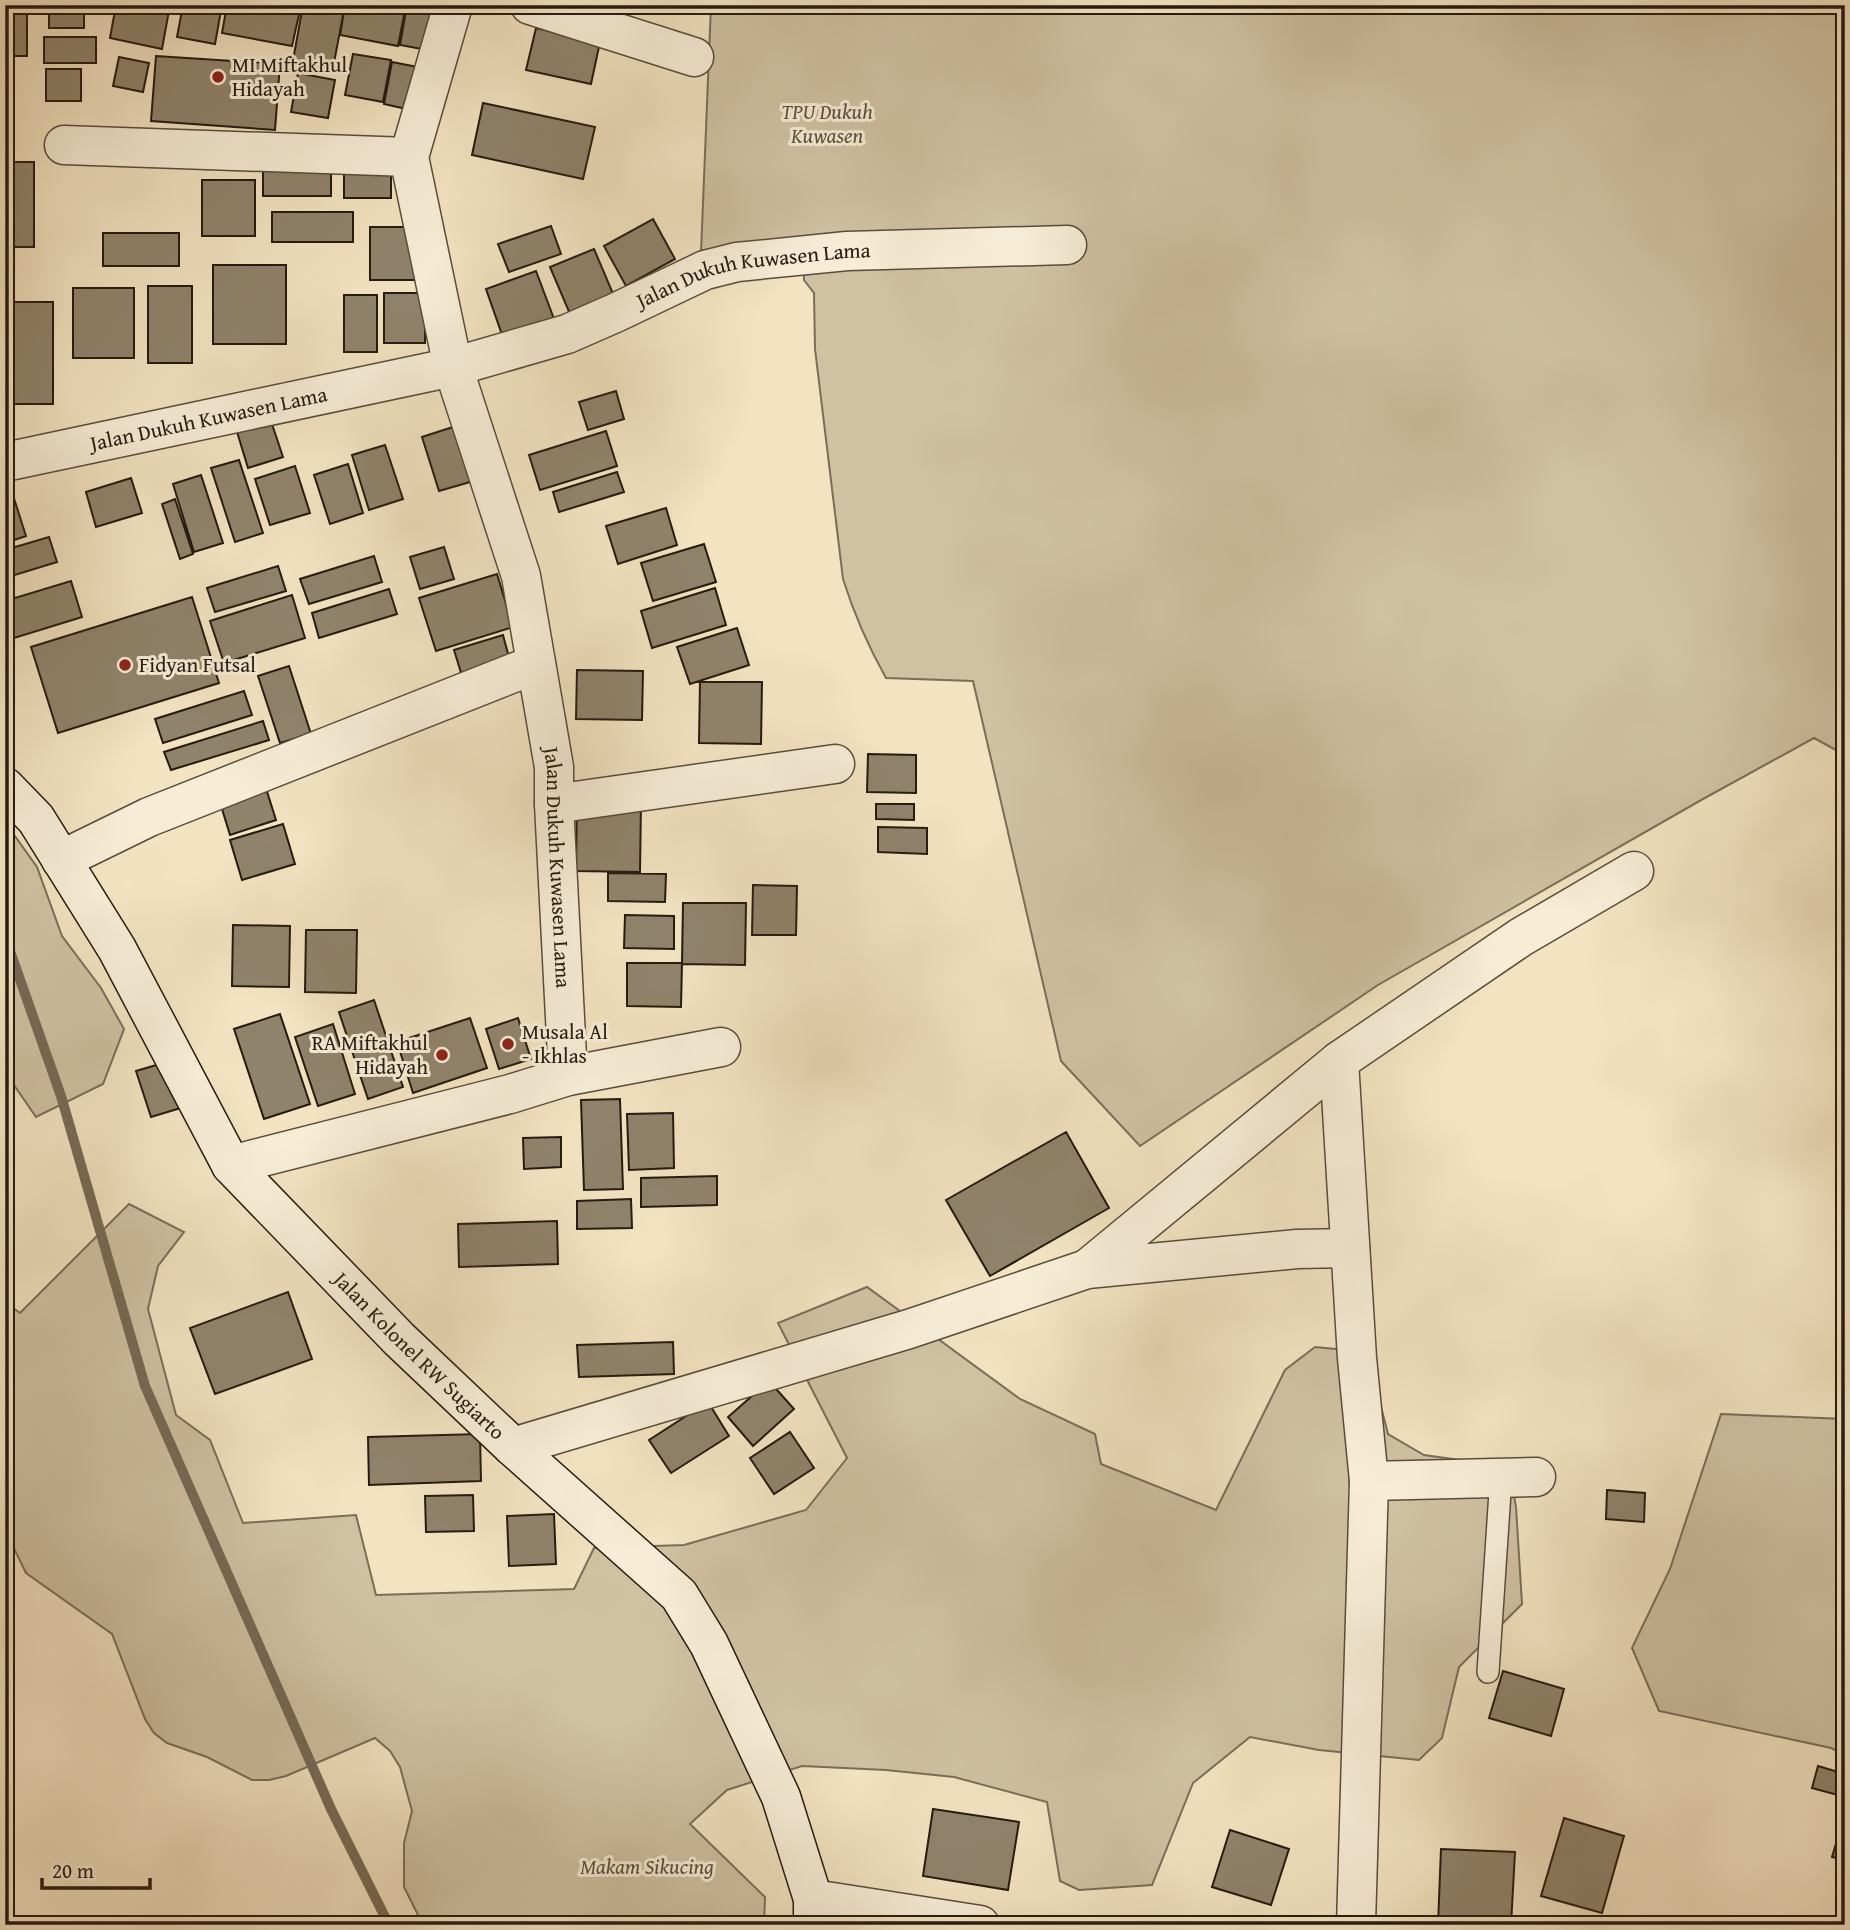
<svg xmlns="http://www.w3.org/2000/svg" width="1850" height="1930" viewBox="0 0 1850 1930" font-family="'Gentium Book Plus',serif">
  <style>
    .green { fill: #d0c1a3; stroke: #7a6e5a; stroke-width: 2 }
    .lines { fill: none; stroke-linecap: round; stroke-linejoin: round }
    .stream { stroke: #776a56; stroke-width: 10 }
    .building { fill: #90836c; stroke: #251b10; stroke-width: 2 }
    .service-casing { stroke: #584d3c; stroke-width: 24 }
    .minor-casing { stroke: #584d3c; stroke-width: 41 }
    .secondary-casing { stroke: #251b10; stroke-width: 41 }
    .service { stroke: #f7edd7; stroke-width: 21 }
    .minor { stroke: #f7edd7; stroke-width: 38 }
    .secondary { stroke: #f7edd7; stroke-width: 38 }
    .poi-dot { fill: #8f2418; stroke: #f7edd7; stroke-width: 2.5 }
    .labels { text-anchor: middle; stroke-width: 6; stroke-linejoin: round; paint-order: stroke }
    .poi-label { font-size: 21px; fill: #251b10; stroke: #f7edd7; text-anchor: start }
    .park-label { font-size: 21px; font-style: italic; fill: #584d3c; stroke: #f7edd7 }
    .street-label { font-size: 21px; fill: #251b10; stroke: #f7edd7 }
  </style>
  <rect width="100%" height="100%" fill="#f3e3c1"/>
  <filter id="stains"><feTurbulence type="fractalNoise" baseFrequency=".00286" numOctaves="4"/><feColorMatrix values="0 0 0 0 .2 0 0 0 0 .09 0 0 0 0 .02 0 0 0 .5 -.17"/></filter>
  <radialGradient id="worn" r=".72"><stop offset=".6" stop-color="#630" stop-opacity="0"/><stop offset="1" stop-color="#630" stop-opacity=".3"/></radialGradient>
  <path class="green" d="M711 5H1845V755L1814 738 1703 799 1378 985 1140 1146 1061 1061 973 681 886 678C868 646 854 614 843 579L815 349 814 293 804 280 803 245 701 253Z
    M5 822 37 867 62 936 101 988 124 1029 103 1084 36 1117 5 1072Z
    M129 1204 184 1232 158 1266 148 1309 176 1415 210 1440 243 1523 356 1515 376 1595 574 1589 594 1548 684 1545 806 1510 847 1458 778 1323 867 1287 1020 1399 1095 1434 1101 1464 1216 1510 1285 1370 1315 1347 1367 1352 1388 1434 1424 1455 1509 1467 1516 1507 1522 1604 1459 1667 1442 1738 1419 1760 1319 1750 1250 1737 1193 1783 1152 1885 1079 1890 1060 1881 1047 1802 954 1777 886 1770 802 1766 727 1790 690 1824 765 1897 764 1925H423L404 1887V1843L412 1811 400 1767 390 1751 375 1738 286 1776 269 1780H252L207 1757 167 1743 154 1733 145 1719 112 1634 26 1573 5 1530V1302L20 1313Z
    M1721 1414 1845 1419V1755L1831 1748 1659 1711 1632 1648 1670 1569Z"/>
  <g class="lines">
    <path class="stream" d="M5 937 61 1096 145 1386 331 1809 389 1925"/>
  </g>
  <path class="building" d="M5 5H27V56H5Z
    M49 5H84V28H49Z
    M116 5H170L162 49 110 38Z
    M183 5H222L215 44 177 37Z
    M227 5H277L300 10 292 46 222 33Z
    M303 5H345L332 73 292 66Z
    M345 5H406L398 46 340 35Z
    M407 5H442L433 51 400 45Z
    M536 28 600 42 591 84 526 70Z
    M44 37H96V63H44Z
    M353 54 391 60 383 102 345 95Z
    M156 56 280 64 275 130 151 121Z
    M119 57 149 63 143 92 113 86Z
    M392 62 428 69 420 112 384 104Z
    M46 69H81V101H46Z
    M298 73 335 80 328 118 291 112Z
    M483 103 595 127 583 179 472 155Z
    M263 160H331V196H263Z
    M5 162H34V247H5Z
    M344 165H391V198H344Z
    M202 180H255V236H202Z
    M272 212H353V242H272Z
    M653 219 675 259 626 286 604 246Z
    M551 226 561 254 509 272 498 244Z
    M370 227H418V280H370Z
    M103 233H179V266H103Z
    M594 249 614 296 570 314 550 267Z
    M213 265H286V344H213Z
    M536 271 557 327 506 346 486 289Z
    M148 286H192V363H148Z
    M73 288H134V358H73Z
    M384 293H425V343H384Z
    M344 295H377V352H344Z
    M13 302H53V404H13Z
    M616 391 624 419 588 430 579 402Z
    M268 412 283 457 248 468 234 422Z
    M459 425 477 480 439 491 422 437Z
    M606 431 617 466 540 490 529 455Z
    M385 445 403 499 369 510 352 455Z
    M239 460 263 533 235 542 211 468Z
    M348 464 363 513 330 524 314 475Z
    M295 466 310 513 270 525 255 479Z
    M5 470 26 536 5 543Z
    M617 472 624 492 559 512 553 492Z
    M201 475 223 543 194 552 173 484Z
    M131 478 142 513 96 527 86 492Z
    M175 499 193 554 180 559 162 504Z
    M666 508 677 545 618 564 606 526Z
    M49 537 57 562 5 578V550Z
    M704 544 716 582 653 601 641 563Z
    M444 547 454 579 420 589 410 557Z
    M374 556 382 582 309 604 300 579Z
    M278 566 286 591 215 612 207 588Z
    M497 574 513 627 436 651 419 598Z
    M71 581 82 617 14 638 5 609V601Z
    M715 588 726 625 652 648 641 611Z
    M389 589 397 614 319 638 312 613Z
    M292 595 305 638 224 663 210 621Z
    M192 597 219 683 58 733 31 647Z
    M737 628 749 665 690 684 677 647Z
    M503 635 510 661 462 676 454 650Z
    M289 666 311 734 280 743 258 676Z
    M577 670 643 671 642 720 576 719Z
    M700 682H762L761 744 699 743Z
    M244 691 252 715 163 743 155 719Z
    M263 721 269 740 171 770 164 752Z
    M868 754 916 755V793L867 792Z
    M264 782 276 820 230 835 218 796Z
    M577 801 641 802 640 872 576 871Z
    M876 804H914V820L876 819Z
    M283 824 295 864 242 880 230 840Z
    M878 827 927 828V854L878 852Z
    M608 873 666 874 665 902 608 901Z
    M753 885 797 886 796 935H752Z
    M683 903H746L745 965 682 964Z
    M625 915 674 916V949L624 948Z
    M233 925 290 926 289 987 232 986Z
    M306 930H357L356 993 305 992Z
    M627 963H682L681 1007 627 1006Z
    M374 1000 403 1087 368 1099 339 1012Z
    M280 1014 310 1104 264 1119 234 1029Z
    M470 1018 487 1068 413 1093 397 1042Z
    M518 1018 531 1059 499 1069 486 1029Z
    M333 1024 355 1094 318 1106 295 1037Z
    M170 1061 184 1107 151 1117 136 1071Z
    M620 1099 623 1189 584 1190 581 1100Z
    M673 1113 674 1168 629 1170 627 1114Z
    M1066 1132 1109 1208 990 1276 946 1200Z
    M561 1137V1167L524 1169 523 1138Z
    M717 1176V1205L641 1207V1178Z
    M631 1199 632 1228 577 1229V1201Z
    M557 1221 558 1264 459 1267 458 1224Z
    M288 1292 312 1359 215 1394 190 1328Z
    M673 1342 674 1374 579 1377 577 1345Z
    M769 1381 794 1409 753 1446 728 1417Z
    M708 1402 729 1436 671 1473 649 1440Z
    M790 1432 814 1468 774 1494 750 1458Z
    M480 1434 481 1481 369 1485 368 1437Z
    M1607 1490 1645 1493 1644 1522 1606 1519Z
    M473 1495 474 1531 426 1532 425 1496Z
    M554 1514 556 1564 509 1566 507 1516Z
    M1503 1671 1564 1689 1551 1736 1489 1718Z
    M1818 1766 1845 1774V1797L1812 1788Z
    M933 1809 1019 1822 1008 1890 923 1876Z
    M1844 1817H1845V1860L1832 1857Z
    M1564 1818 1624 1836 1602 1913 1541 1896Z
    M1230 1830 1289 1849 1271 1905 1212 1887Z
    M1441 1849 1515 1852 1511 1925H1438Z"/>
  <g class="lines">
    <g class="service-casing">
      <path id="service" d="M1488 1672 1501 1477"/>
    </g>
    <g class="minor-casing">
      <g id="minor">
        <path id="s1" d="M453 5 409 157 453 367 521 576 554 767V804L568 1076"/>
        <path d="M530 5 694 57"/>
        <path d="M64 145 409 157"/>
        <path id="s2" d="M5 462 453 367 567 334 615 313 705 270 737 262 847 251 1067 245"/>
        <path d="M554 804 835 764"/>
        <path d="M61 860 149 817 536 664"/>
        <path d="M1339 1061 1357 1358 1369 1481 1356 1925"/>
        <path d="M231 1165 510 1094 568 1076 721 1047"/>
        <path d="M1087 1269 1339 1061 1521 937 1634 871"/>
        <path d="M513 1447 909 1329 1087 1269 1297 1249 1350 1248"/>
        <path d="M1369 1481 1536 1477"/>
        <path d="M813 1899 980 1925"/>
      </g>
    </g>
    <g class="secondary-casing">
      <g id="secondary">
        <path id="s3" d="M5 787 36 819 117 949 231 1165 399 1339 513 1447 679 1595 709 1644 781 1797 813 1899V1925"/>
      </g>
    </g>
    <use href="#service" class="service"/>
    <use href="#minor" class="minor"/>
    <use href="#secondary" class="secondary"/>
  </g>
  <g class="poi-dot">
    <circle cx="218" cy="77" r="7"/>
    <circle cx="125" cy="665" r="7"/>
    <circle cx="508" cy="1044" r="7"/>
    <circle cx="442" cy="1055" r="7"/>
  </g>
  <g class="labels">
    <g class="poi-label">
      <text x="232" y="72">MI Miftakhul<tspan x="232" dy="24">Hidayah</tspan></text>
      <text x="139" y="672">Fidyan Futsal</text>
      <text x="522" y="1039">Musala Al<tspan x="522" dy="24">- Ikhlas</tspan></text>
      <text x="428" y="1050" text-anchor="end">RA Miftakhul<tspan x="428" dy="24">Hidayah</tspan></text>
    </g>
    <g class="park-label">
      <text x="827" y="119">TPU Dukuh<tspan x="827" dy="24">Kuwasen</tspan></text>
      <text x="647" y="1874">Makam Sikucing</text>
    </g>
    <g class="street-label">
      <text dy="7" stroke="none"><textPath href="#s2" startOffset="775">Jalan Dukuh Kuwasen Lama</textPath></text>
      <text dy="7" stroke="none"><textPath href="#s2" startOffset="208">Jalan Dukuh Kuwasen Lama</textPath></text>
      <text dy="7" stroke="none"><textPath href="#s1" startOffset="887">Jalan Dukuh Kuwasen Lama</textPath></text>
      <text dy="7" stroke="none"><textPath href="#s3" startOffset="710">Jalan Kolonel RW Sugiarto</textPath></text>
    </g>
  </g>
  <rect width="1850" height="1930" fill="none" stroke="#f3e3c1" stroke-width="28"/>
  <rect x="7" y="7" width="1836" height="1916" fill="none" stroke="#251b10" stroke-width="3.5"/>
  <rect x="14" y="14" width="1822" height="1902" fill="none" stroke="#251b10" stroke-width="2"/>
  <path d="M42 1878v10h108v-10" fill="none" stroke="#251b10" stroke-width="3.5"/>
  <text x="52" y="1878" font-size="21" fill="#251b10" stroke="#f7edd7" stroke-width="5" paint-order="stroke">20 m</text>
  <rect width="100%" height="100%" filter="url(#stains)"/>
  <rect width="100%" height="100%" fill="url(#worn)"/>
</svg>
